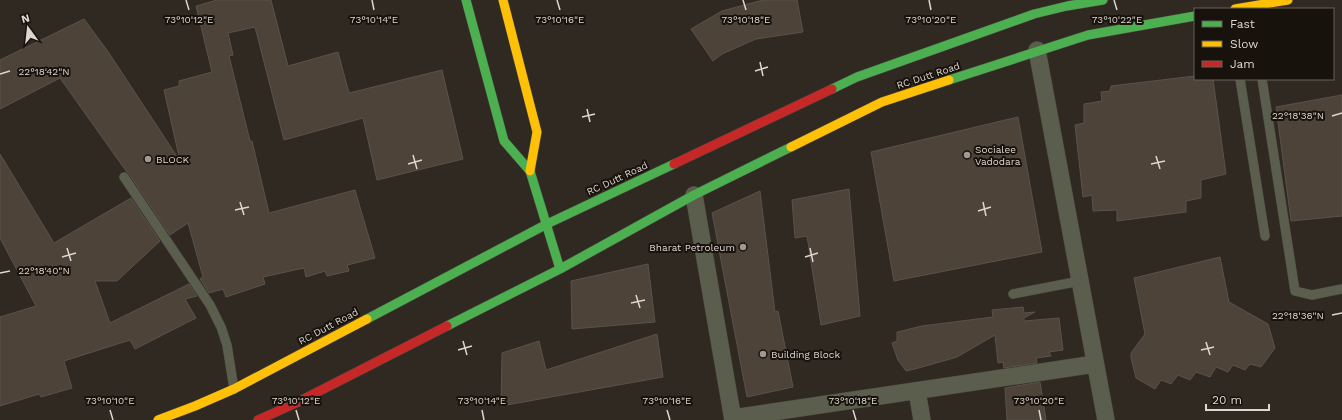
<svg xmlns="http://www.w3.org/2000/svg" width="1342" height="420" viewBox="0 0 1342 420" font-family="'Work Sans',sans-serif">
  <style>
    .building { fill: #4d4339; stroke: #59534d }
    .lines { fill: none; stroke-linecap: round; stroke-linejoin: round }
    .lane-casing { stroke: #4a453f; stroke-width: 10 }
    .street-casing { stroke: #4a453f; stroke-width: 18 }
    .fast-casing { stroke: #4a453f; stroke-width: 10 }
    .slow-casing { stroke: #4a453f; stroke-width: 10 }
    .jam-casing { stroke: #4a453f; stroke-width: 10 }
    .lane { stroke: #5b5e4d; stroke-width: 9 }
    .street { stroke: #5b5e4d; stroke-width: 17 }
    .fast { stroke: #4caf50; stroke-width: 9 }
    .slow { stroke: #ffc107; stroke-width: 9 }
    .jam { stroke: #c62828; stroke-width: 9 }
    .ticks { fill: none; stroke: #ded6cf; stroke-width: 1.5 }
    .poi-dot { fill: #a19992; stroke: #18120d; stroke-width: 1.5 }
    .labels { text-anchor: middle; stroke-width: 4; stroke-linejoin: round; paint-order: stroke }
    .street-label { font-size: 10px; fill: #ded6cf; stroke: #18120d }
    .poi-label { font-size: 10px; fill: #ded6cf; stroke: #18120d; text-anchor: start }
    .ticks-label { font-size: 10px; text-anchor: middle; fill: #ded6cf; stroke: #18120d; stroke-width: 4; stroke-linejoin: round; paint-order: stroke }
  </style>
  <rect width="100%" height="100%" fill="#2f2922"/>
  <path class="building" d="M217 0H271L288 66 338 52 349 93 442 70 463 159 377 180 363 118 284 140 255 27 228 33 233 55 229 56 250 141H252L269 213 355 190 375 258 347 265 349 271 327 276 325 271 306 277 304 268 263 277 265 284 226 297 223 289 209 293 200 279 203 277 188 223 170 235 129 174 126 171 60 78 0 109V60L84 19 109 53 180 161 164 90 179 86V81L212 72 196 6Z
    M763 0H797L803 32 756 39 722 54 713 61 691 29 722 11Z
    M1195 76V79H1213L1226 174 1201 180V198L1186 201V212L1117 221V210L1093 211 1092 195 1083 197 1075 125 1084 123V104L1102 101 1101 92 1110 91 1111 86Z
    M1342 95V216L1291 221 1276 107Z
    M1018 117 1042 252 894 281 871 152Z
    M0 154 54 243 131 198 160 241 117 281H95L110 323 189 284 197 296 185 299 196 318 135 349 130 340 64 361 72 388 41 397 39 394 0 406V317L36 306 0 238Z
    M849 189 860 316 821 325 807 236 795 238 792 200Z
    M760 191 775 312 778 311 793 387 747 397 712 213Z
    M1220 257 1229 302 1268 324 1275 348 1261 367 1250 364 1245 370 1233 365 1228 372 1216 367 1210 377 1196 372 1190 380 1178 375 1171 384 1161 380 1155 389 1136 378 1131 358V353L1145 334 1134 278Z
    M648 264 655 322 572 329 571 281Z
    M1023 307 1024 313 1035 312 1024 318V321L1059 318 1063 350 1049 352 1051 356 1036 358 1037 363 1004 368 1003 362 998 363 995 335 957 357 915 369 906 371 898 360 892 343 897 341V332L922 326 993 317 992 310Z
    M657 334 663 377 501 406 502 353 539 341 546 370Z
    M1040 382 1046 420H1007L1005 388Z"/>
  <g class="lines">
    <g class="lane-casing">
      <path id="lane" d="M1240 79 1265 236
        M1262 79 1295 291 1312 295 1342 289
        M124 177 210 305 221 327 227 345 234 389
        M1013 294 1080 281"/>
    </g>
    <g class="street-casing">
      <path id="street" d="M1037 50 1106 420
        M694 195 733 420
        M917 391 922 420
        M733 418 1095 364"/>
    </g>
    <g class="fast-casing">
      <path id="fast" d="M466 0 504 141 530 171 560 269
        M949 80 1088 35 1195 16
        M832 89 857 77 1034 14 1067 6 1103 0
        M367 319 547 224 674 164
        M447 326 560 269 694 195 791 147"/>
    </g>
    <g class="slow-casing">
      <path id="slow" d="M503 0 537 132 530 171
        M1235 9 1288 0
        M791 147 882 102 949 80
        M158 420 195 406 234 389 367 319"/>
    </g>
    <g class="jam-casing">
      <path id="jam" d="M674 164 832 89
        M258 420 296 403 447 326"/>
    </g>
    <use href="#lane" class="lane"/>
    <use href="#street" class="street"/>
    <use href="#fast" class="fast"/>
    <use href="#slow" class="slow"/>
    <use href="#jam" class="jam"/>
  </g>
  <path class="ticks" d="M186 0 189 10M372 0 374 10M557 0 560 10M743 0 746 10M929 0 931 10M1114 0 1117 10M760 62 763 76M755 71 768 67M0 74 10 71M587 109 590 122M1332 116 1342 113M582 117 595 114M413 155 417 169M1156 156 1160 169M408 164 422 160M1151 164 1165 161M240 202 244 215M983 202 986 216M235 210 249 207M978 211 991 207M67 248 71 261M810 248 813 262M62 257 76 253M805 257 818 253M0 273 10 271M636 295 640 308M631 303 645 300M1332 315 1342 313M463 341 467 355M1206 342 1210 355M458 350 472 346M1201 350 1214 347M110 410 113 420M296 410 299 420M482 410 484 420M667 410 670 420M853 410 856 420M1039 410 1041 420"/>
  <g class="poi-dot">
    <circle cx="967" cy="155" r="4"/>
    <circle cx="148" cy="159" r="4"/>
    <circle cx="743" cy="247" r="4"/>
    <circle cx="763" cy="354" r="4"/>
  </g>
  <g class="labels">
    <g class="street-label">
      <text transform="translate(928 75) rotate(-18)" y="4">RC Dutt Road</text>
      <text transform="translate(617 178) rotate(-25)" y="4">RC Dutt Road</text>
      <text transform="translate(328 326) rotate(-28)" y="4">RC Dutt Road</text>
    </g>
    <g class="poi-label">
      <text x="975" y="153">Socialee<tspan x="975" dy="12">Vadodara</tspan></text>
      <text x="156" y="163">BLOCK</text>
      <text x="735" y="251" text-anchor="end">Bharat Petroleum</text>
      <text x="771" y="358">Building Block</text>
    </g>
  </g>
  <g class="ticks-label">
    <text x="189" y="23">73°10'12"E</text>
    <text x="374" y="23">73°10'14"E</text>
    <text x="746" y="23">73°10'18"E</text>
    <text x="931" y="23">73°10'20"E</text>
    <text x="1117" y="23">73°10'22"E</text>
    <text x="560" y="23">73°10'16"E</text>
    <text x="44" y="75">22°18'42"N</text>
    <text x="1298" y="119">22°18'38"N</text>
    <text x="44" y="274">22°18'40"N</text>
    <text x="1298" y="319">22°18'36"N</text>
    <text x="110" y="404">73°10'10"E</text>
    <text x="296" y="404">73°10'12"E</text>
    <text x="482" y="404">73°10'14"E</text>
    <text x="667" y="404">73°10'16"E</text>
    <text x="853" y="404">73°10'18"E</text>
    <text x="1039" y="404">73°10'20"E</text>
  </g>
  <rect x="1194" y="8" width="140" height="72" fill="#18120d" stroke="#67605b"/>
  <rect x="1202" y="21" width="20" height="6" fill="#4caf50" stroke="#67605b"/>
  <text x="1230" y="28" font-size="12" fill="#ded6cf">Fast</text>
  <rect x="1202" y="41" width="20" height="6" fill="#ffc107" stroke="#67605b"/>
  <text x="1230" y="48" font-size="12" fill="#ded6cf">Slow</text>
  <rect x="1202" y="61" width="20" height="6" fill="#c62828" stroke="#67605b"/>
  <text x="1230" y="68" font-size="12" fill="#ded6cf">Jam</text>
  <g transform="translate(28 28) rotate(345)" stroke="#18120d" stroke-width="3" paint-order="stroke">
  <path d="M0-3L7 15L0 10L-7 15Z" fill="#ded6cf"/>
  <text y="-6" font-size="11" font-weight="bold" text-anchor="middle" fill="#ded6cf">N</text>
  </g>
  <path d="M1206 404v6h63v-6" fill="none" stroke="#ded6cf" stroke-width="2"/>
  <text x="1212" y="404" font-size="12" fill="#ded6cf" stroke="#18120d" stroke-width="3" paint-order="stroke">20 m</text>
</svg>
